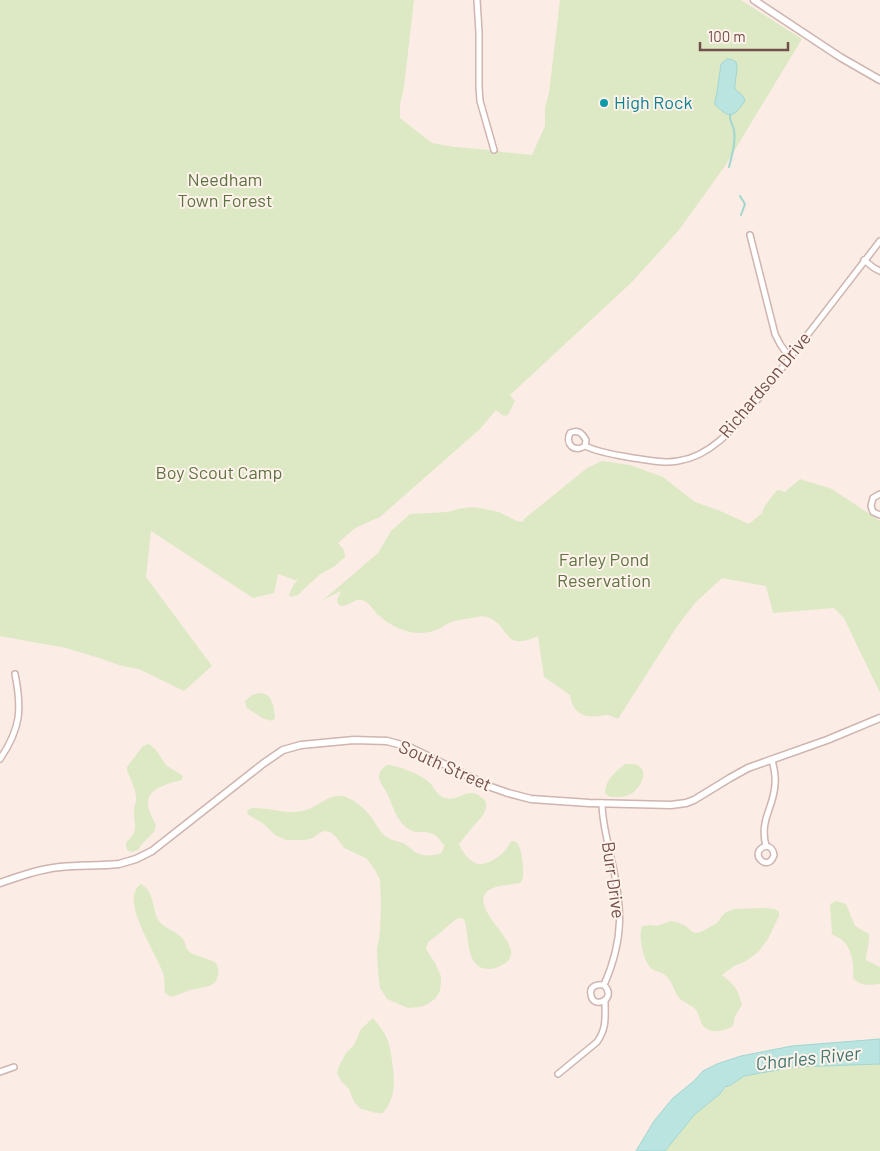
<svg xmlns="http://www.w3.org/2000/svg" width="880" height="1151" viewBox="0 0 880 1151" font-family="Barlow,sans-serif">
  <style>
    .green { fill: #dde9c4 }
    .water { fill: #bae4df; stroke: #a1d6d0 }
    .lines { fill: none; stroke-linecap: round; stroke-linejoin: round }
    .stream { stroke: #a1d6d0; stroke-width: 2 }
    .minor-casing { stroke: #cfb4af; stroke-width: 8 }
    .tertiary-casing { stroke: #cfb4af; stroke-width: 9 }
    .minor { stroke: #fff; stroke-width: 5 }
    .tertiary { stroke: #fff; stroke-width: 6 }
    .culture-dot { fill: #0f9aa8; stroke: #fef2eb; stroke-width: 2 }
    .labels { text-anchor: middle; stroke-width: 4; stroke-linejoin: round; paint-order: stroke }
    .culture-label { font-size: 18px; fill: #0d838f; stroke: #fef2eb; text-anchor: start }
    .park-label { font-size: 18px; fill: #5d7341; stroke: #fef2eb }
    .street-label { font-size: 18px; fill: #734f4b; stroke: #fef2eb }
    .water-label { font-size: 19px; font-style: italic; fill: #407872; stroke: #fef2eb }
  </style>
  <rect width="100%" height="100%" fill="#fbede5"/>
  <path class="green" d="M0 0H414L404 87 400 104V118L432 143 455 147 490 150V149L502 152 532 155 545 126V108L549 93 560 0H741L802 39 725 166 679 230 631 283 510 395 515 401 508 415C501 417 501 413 496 410L480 429 380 517 355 528 338 543 344 550 345 557 335 566 319 575 298 595 291 597 289 595 293 586 298 579 295 580 278 574 274 593 253 598 151 531 146 577 212 666 184 691 139 669 122 666 99 658 66 648 0 636Z
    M602 461 630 465 663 477 695 502 718 510 749 524 762 513 764 507 776 491 779 490 785 492 800 479 832 489 880 521V693L844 618 834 608 773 613 766 586 722 578 696 602 678 625 618 719C615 718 610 715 607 715 606 715 600 716 599 716 583 719 572 711 570 695L544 677 538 636C502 653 510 624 487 617 482 615 477 617 472 618 464 619 456 620 449 623 444 625 441 629 436 630 432 632 425 633 421 633 403 633 389 625 376 613 372 608 369 602 362 600 354 598 349 607 341 606L338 604 337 600 341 591 323 600 378 553 391 531 410 514 447 512 462 508 474 507 499 512 517 521 523 522 524 519 587 468Z
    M260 693C273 693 274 708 275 718L272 721 262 718 246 707 245 701 252 695Z
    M149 744 156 750 166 765 183 776 182 780C171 783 148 787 148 803 148 810 153 819 156 825L154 832 142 844 138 850 132 852 128 851 126 847V842C141 829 133 824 134 809 134 806 136 803 136 801 137 791 130 779 127 770V767L142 747 145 745Z
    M625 764C630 764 636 763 640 767 649 774 638 790 631 794 627 796 623 797 619 797 613 797 609 798 605 793 605 780 615 772 625 764Z
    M387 765C397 765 422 775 429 782 435 788 436 795 445 798 460 802 468 786 481 797 484 799 485 800 486 803 488 814 476 822 471 829 467 834 463 839 459 844 462 852 470 862 478 864 488 866 508 852 510 842 513 841 514 840 517 843 522 848 524 869 523 875 523 879 522 880 520 883 510 885 490 885 485 894 473 915 531 948 504 964 499 967 494 969 489 969 464 969 470 934 464 919L460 918 456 919 435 937 428 942 426 949 435 963 441 976V982L440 991 435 999 426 1005 420 1007 408 1008 387 999 380 988 378 972 377 949 380 932 381 904 380 880 375 870 366 858 344 848 336 837 330 832 324 831 318 834 313 838 305 840H286L275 835 264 824 247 814 248 810 252 808C269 807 289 816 306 810 320 806 332 790 348 798 358 802 367 811 374 821 377 826 380 832 385 836 390 840 397 841 403 843 407 845 411 849 415 852 423 857 433 856 441 853L443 850 444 845C440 841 438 836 433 834 424 830 415 835 407 828 396 820 393 806 388 795 385 789 380 784 379 777 379 772 382 768 387 765Z
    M141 884C155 891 152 911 159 921 165 929 175 930 181 937 187 942 184 949 191 953 199 957 208 958 216 963 218 967 219 970 218 974 217 989 201 987 190 990 184 992 178 995 171 997L165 993C164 986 165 979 163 973 157 954 118 899 141 884Z
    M836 901 846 904 855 926 869 934C870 943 866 951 866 960L880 967V984C870 985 861 987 853 978 854 966 853 949 842 940 839 937 835 937 832 934L830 904Z
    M763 908 775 909 779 912V916L768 939 758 952 746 961 734 966 722 975C735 986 737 987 742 1005L735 1016 733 1026C725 1030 716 1034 707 1029 699 1025 701 1017 696 1010 692 1005 685 1003 680 999 674 992 673 982 666 976 663 972 656 972 652 969 643 962 638 936 642 926L651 925 657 926 671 921 677 922 686 926 691 931 695 933 701 932 717 923 722 916 726 912 734 909Z
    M373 1018C377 1023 381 1028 385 1034 389 1042 391 1052 392 1061 395 1080 396 1098 383 1113 374 1114 369 1110 361 1109L354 1102 349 1089 341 1081 337 1073 339 1066 346 1053 354 1045 361 1029Z
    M880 1064V1151H665L695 1114 720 1094 726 1087 731 1085 744 1076 795 1067Z"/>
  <path class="water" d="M727 59H731L736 62C739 71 734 80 735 89 738 92 742 94 744 98 746 102 744 102 742 105 731 120 728 116 715 105V101L717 93 721 64Z
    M880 1039V1064L795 1067 744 1076 731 1085 725 1087 720 1094 695 1114 665 1151H636L654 1121 673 1098 694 1081 703 1071 717 1064 741 1056 792 1046Z"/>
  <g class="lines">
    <path class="stream" d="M729 167C732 155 736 142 734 130 733 124 729 122 730 115
      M740 196 745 204 741 215"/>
    <g class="minor-casing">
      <path id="minor" d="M477 0 479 32V87L480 101 494 150
        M750 235 775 334 780 344 790 358
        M864 260 874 268 880 271
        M585 446 586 440C582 433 578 429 570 433 565 444 574 453 585 446 600 453 616 455 633 458 648 460 663 464 678 461 713 456 736 425 758 399L880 241
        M880 494 873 498 871 506 873 512 880 515
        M0 759C21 728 22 709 15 674
        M602 803C602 821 607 839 611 857 622 906 625 937 604 985 597 984 589 986 591 995 593 1010 618 999 604 985
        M766 846C771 847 773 849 774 855 768 874 747 852 766 846 759 819 774 808 775 784 776 775 774 768 772 760
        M0 1072 14 1067
        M558 1074 597 1042C607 1028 605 1017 605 1001"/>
    </g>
    <g class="tertiary-casing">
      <path id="tertiary" d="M754 0 840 57 880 80
        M0 883C20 876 40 869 60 867 80 865 99 866 119 864L136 859 152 851 264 763 283 750 301 745 354 740 387 741 409 747 491 787 508 793 531 799 589 803 671 805 686 803 694 800 730 778 748 768 827 740 880 718"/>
    </g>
    <use href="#minor" class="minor"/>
    <use href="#tertiary" class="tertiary"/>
  </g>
  <circle class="culture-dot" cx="604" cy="103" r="5"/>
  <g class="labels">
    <g class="culture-label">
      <text x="614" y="109">High Rock</text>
    </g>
    <g class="park-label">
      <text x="225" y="186">Needham<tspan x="225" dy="21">Town Forest</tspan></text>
      <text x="219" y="479">Boy Scout Camp</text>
      <text x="604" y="566">Farley Pond<tspan x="604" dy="21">Reservation</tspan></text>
    </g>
    <g class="street-label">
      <text transform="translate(765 385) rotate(-50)" y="6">Richardson Drive</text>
      <text transform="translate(445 766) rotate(24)" y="6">South Street</text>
      <text transform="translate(613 880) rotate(82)" y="6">Burr Drive</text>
    </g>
    <g class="water-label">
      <text transform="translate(808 1058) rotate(-6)" y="7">Charles River</text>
    </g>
  </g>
  <path d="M700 42v8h88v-8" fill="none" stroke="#734f4b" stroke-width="2.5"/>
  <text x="708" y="42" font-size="15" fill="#734f4b" stroke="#fef2eb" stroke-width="4" paint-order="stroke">100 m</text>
</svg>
